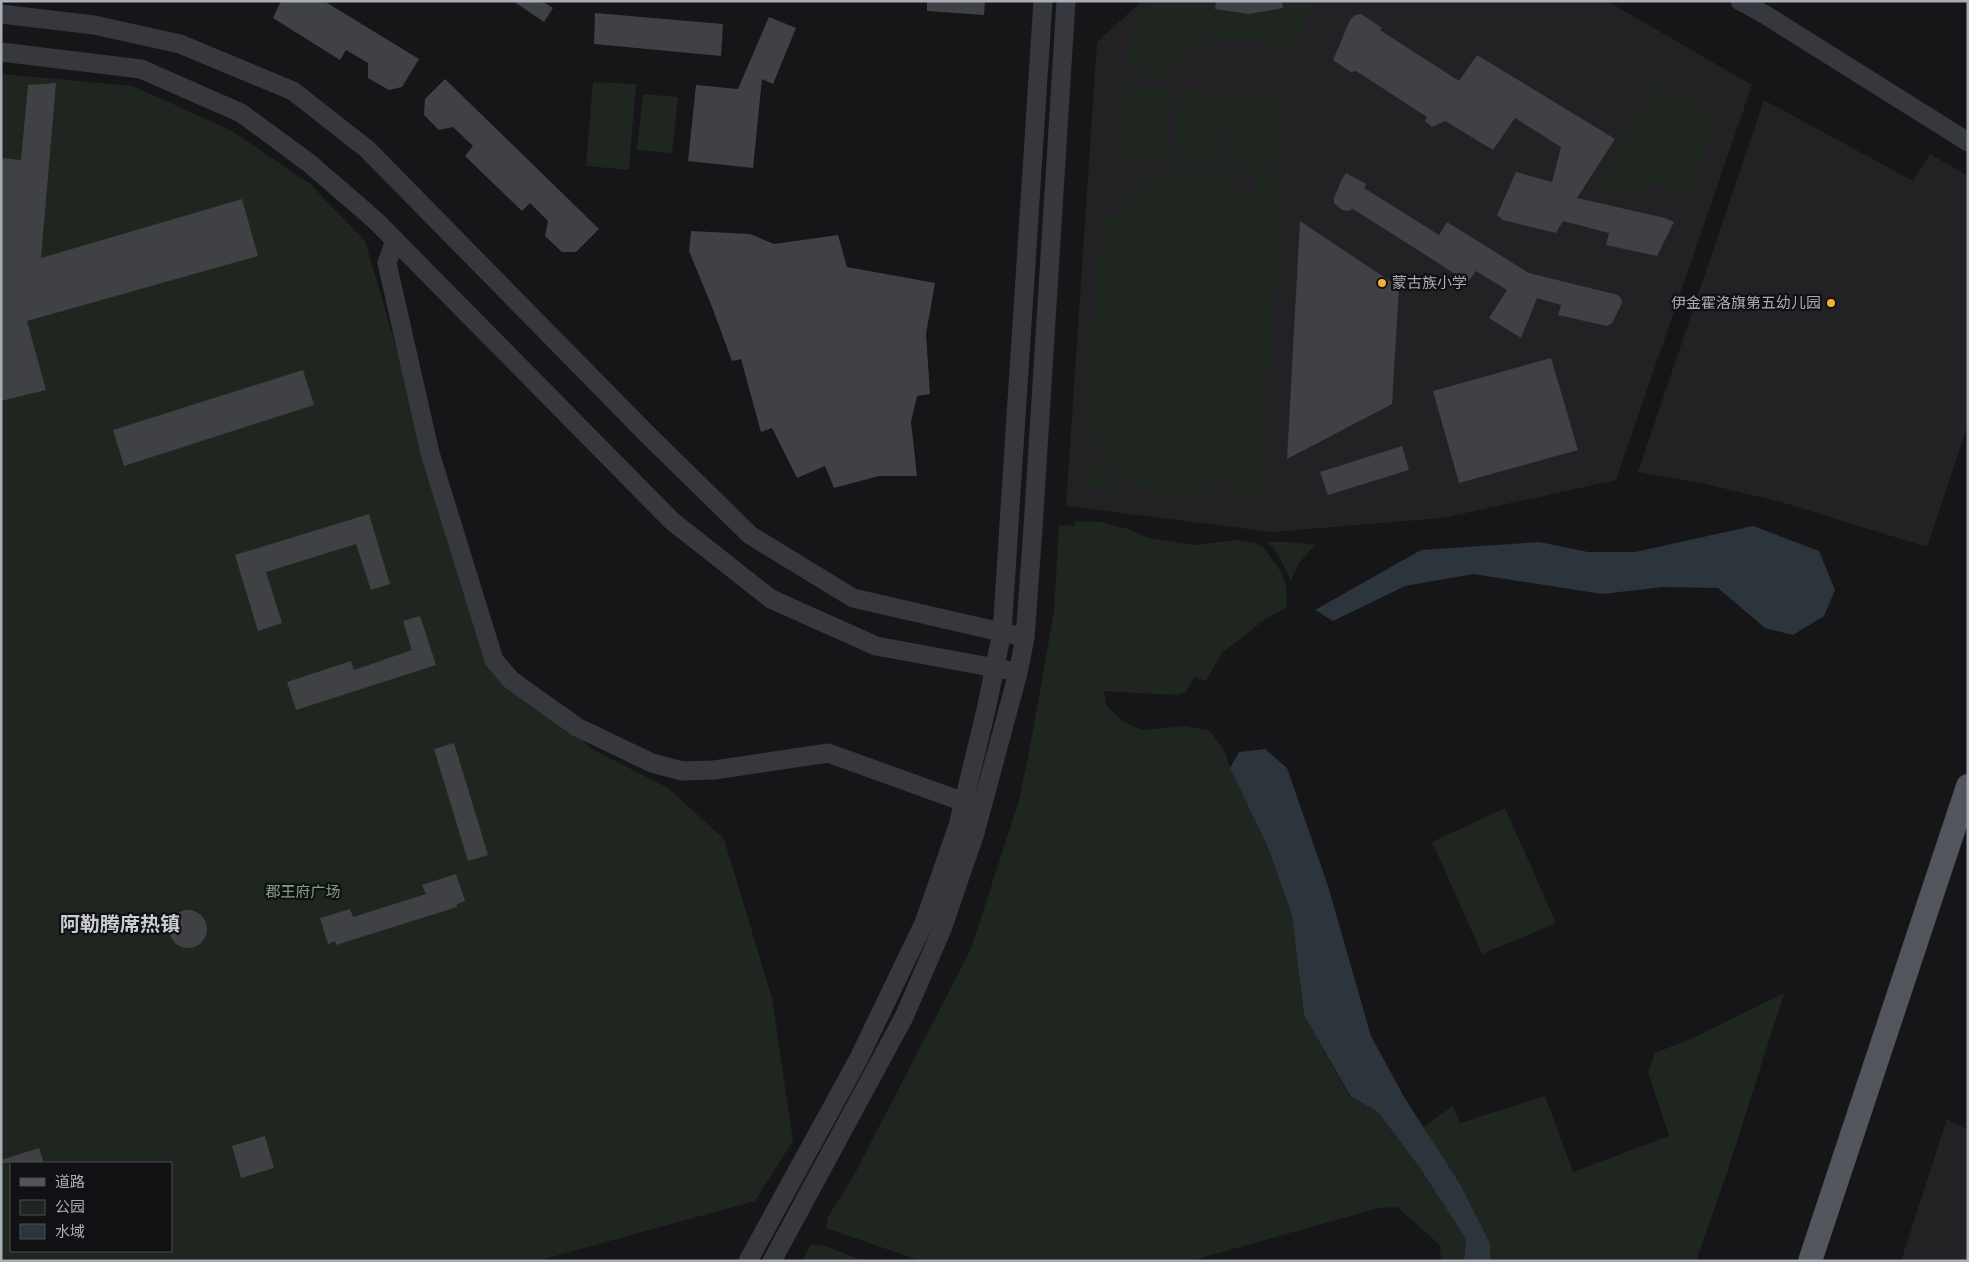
<svg xmlns="http://www.w3.org/2000/svg" width="1969" height="1262" viewBox="0 0 1969 1262" font-family="'Sofia Sans Condensed','Noto Sans SC',sans-serif">
  <style>
    .built { fill: #222225 }
    .green { fill: #1e261f; fill-rule: evenodd }
    .water { fill: #2c353c }
    .building { fill: #404145 }
    .lines { fill: none; stroke-linecap: round; stroke-linejoin: round }
    .minor { stroke: #37383d; stroke-width: 19 }
    .major { stroke: #53555c; stroke-width: 24 }
    .poi-dot { fill: #f2b134; stroke: #111113; stroke-width: 2 }
    .labels { text-anchor: middle; stroke-width: 4.5; stroke-linejoin: round; paint-order: stroke }
    .poi-label { font-size: 15px; fill: #a8adb8; stroke: #111113; text-anchor: start }
    .park-label { font-size: 15px; fill: #7fa381; stroke: #111113 }
    .district-label { font-size: 20px; font-weight: bold; fill: #c9ccd4; stroke: #111113 }
  </style>
  <rect width="100%" height="100%" fill="#161618"/>
  <path class="built" d="M1142 1H1607L1752 85 1616 480 1443 518 1272 532 1066 506 1097 42Z
    M1764 100 1913 181 1930 154 1968 176V424L1927 547 1781 502 1701 483 1638 472Z
    M1947 1119 1968 1130V1261H1901Z"/>
  <path class="green" d="M1154 1H1315L1294 50C1275 46 1255 40 1236 39 1209 37 1181 53 1169 76L1128 74 1132 21Z
    M1 74 133 86 232 131 310 184 365 241 475 616 518 681 592 749 668 788 724 839 772 998 793 1141 755 1201 537 1261H1ZM11 1163H171V1251H11Z
    M593 82 636 84 629 170 586 166Z
    M1122 85 1170 89 1164 165 1116 161Z
    M1663 87 1704 109 1710 115V128L1690 194 1649 181 1644 184 1642 192 1637 200 1591 190 1655 88Z
    M1178 89 1226 93 1220 169 1172 165Z
    M1230 91 1280 95 1275 173 1225 170Z
    M643 94 678 97 672 153 637 150Z
    M1169 172C1208 172 1229 173 1256 204V176L1283 178 1260 501 1235 499 1236 475C1200 499 1172 505 1133 481 1126 477 1116 472 1111 465 1106 458 1103 449 1099 441H1084L1101 217 1115 218C1130 194 1143 183 1169 172Z
    M1096 460 1134 493 1083 489 1086 477Z
    M1075 521 1101 522 1128 529 1148 538 1194 545 1236 540 1257 543 1264 548 1281 572 1286 584 1287 607 1264 620 1222 653 1206 681 1194 677 1186 692 1177 695 1104 691 1107 706 1123 722 1142 730 1185 726 1210 731 1224 750 1230 768 1269 850 1292 915 1304 1015 1350 1097 1378 1112 1420 1168 1466 1239 1464 1261H1441L1440 1245 1397 1207 1379 1208 1190 1261H921L826 1228 828 1217 853 1177 970 951 1018 804 1028 758 1054 612 1059 525 1074 526Z
    M1266 542H1288L1315 545 1299 563 1291 580C1283 566 1279 551 1266 542Z
    M1505 808 1556 923 1482 954 1432 842Z
    M1784 993 1728 1170 1696 1261H1491L1490 1243 1460 1184 1423 1127 1453 1106 1460 1123 1545 1096 1573 1172 1669 1136 1648 1073 1655 1053 1693 1038Z
    M811 1244 828 1247 864 1261H802Z"/>
  <path class="water" d="M1753 526 1819 551 1835 590 1824 616 1793 635 1765 628 1718 588 1663 587 1602 594 1474 574 1405 586 1333 621 1315 610 1421 550 1539 542 1588 552H1635Z
    M1265 749 1287 768 1328 886 1371 1036 1404 1097 1460 1184 1490 1243 1491 1261H1464L1466 1239 1420 1168 1378 1112 1351 1097 1304 1015 1292 915 1269 850 1230 768 1239 752Z"/>
  <path class="building" d="M281 1H324L419 59 402 87 389 90 368 78V63L346 50 340 60 273 18Z
    M513 1H542L553 8 544 22Z
    M927 1H985L984 15 927 11Z
    M1216 1H1282L1283 8 1249 14 1215 9Z
    M595 13 723 24 721 56 594 44Z
    M1361 14 1382 28 1380 30 1459 81 1477 55 1615 139 1577 198 1665 218 1674 222 1657 256 1606 245 1609 233 1563 221 1556 233 1503 220 1497 215 1516 172 1552 182 1561 147 1515 118 1493 150 1445 121 1432 127 1425 121 1427 117 1356 71 1351 72 1333 60 1350 20 1355 15Z
    M769 17 796 28 773 84 762 79 753 168 688 161 696 85 738 89Z
    M445 79 599 229 576 252H562L545 236 548 221 530 203 522 211 465 156 473 146 453 127 439 130 424 115 425 99Z
    M56 83 41 258 242 199 258 256 27 321 46 390 1 401V158L21 160 28 85Z
    M1346 173 1366 184 1364 188 1439 235 1447 222 1529 273 1618 295 1621 298 1622 303 1612 323 1607 326 1558 315 1561 305 1537 298 1521 338 1489 318 1507 290 1476 271 1468 282 1353 209 1348 211 1342 210 1334 203V198L1342 179Z
    M1300 221 1399 287 1392 404 1287 459Z
    M691 231 750 234 774 244 838 235 847 267 935 283 926 334 930 394 917 396 911 422 917 476H879L834 488 825 466 797 478 772 428 761 432 741 359 732 361 712 307 689 251Z
    M1551 358 1578 450 1459 483 1433 391Z
    M303 370 314 405 124 466 113 430Z
    M1402 446 1409 470 1328 495 1320 472Z
    M369 514 390 584 371 590 356 544 266 572 282 623 258 631 235 555Z
    M420 616 436 665 296 710 287 682 351 661 354 670 412 650 403 621Z
    M454 743 488 855 468 861 434 749Z
    M456 874 465 901 457 904V907L336 945 335 941 328 944 320 918 350 909 353 917 426 894 422 885Z
    M169 929a19 19 0 1 1 38 0a19 19 0 1 1-38 0Z
    M265 1136 274 1168 241 1178 232 1146Z
    M39 1148 44 1163H1V1160Z"/>
  <g class="lines">
    <path class="minor" d="M1740 1 1764 14 1968 142
      M1 14 94 25 180 44 293 91 367 149 647 434 750 535 853 598 1014 635
      M1 52 141 69 241 113 309 163 375 220 672 521 771 599 876 646 1007 670
      M395 240 387 263 430 453 494 660 511 680 577 727 652 763 682 771 714 770 828 753 964 802
      M748 1261 859 1058 924 923 958 826 986 710 1002 632 1043 1
      M772 1261 904 1017 942 929 975 833 1018 673 1025 638 1033 528 1066 1"/>
    <path class="major" d="M1810 1261 1968 786"/>
  </g>
  <g class="poi-dot">
    <circle cx="1382" cy="283" r="5"/>
    <circle cx="1831" cy="303" r="5"/>
  </g>
  <g class="labels">
    <g class="poi-label">
      <text x="1392" y="288">蒙古族小学</text>
      <text x="1821" y="308" text-anchor="end">伊金霍洛旗第五幼儿园</text>
    </g>
    <g class="park-label">
      <text x="303" y="897">郡王府广场</text>
    </g>
    <g class="district-label">
      <text x="120" y="931">阿勒腾席热镇</text>
    </g>
  </g>
  <rect width="1969" height="1262" fill="none" stroke="#a8adb8" stroke-width="5"/>
  <rect x="10" y="1162" width="162" height="90" fill="#111113" stroke="#4d4f55"/>
  <rect x="20" y="1178" width="25" height="8" fill="#53555c" stroke="#4d4f55"/>
  <text x="55" y="1187" font-size="15" fill="#a8adb8">道路</text>
  <rect x="20" y="1200" width="25" height="15" fill="#1e261f" stroke="#4d4f55"/>
  <text x="55" y="1212" font-size="15" fill="#a8adb8">公园</text>
  <rect x="20" y="1224" width="25" height="15" fill="#2c353c" stroke="#4d4f55"/>
  <text x="55" y="1237" font-size="15" fill="#a8adb8">水域</text>
</svg>
